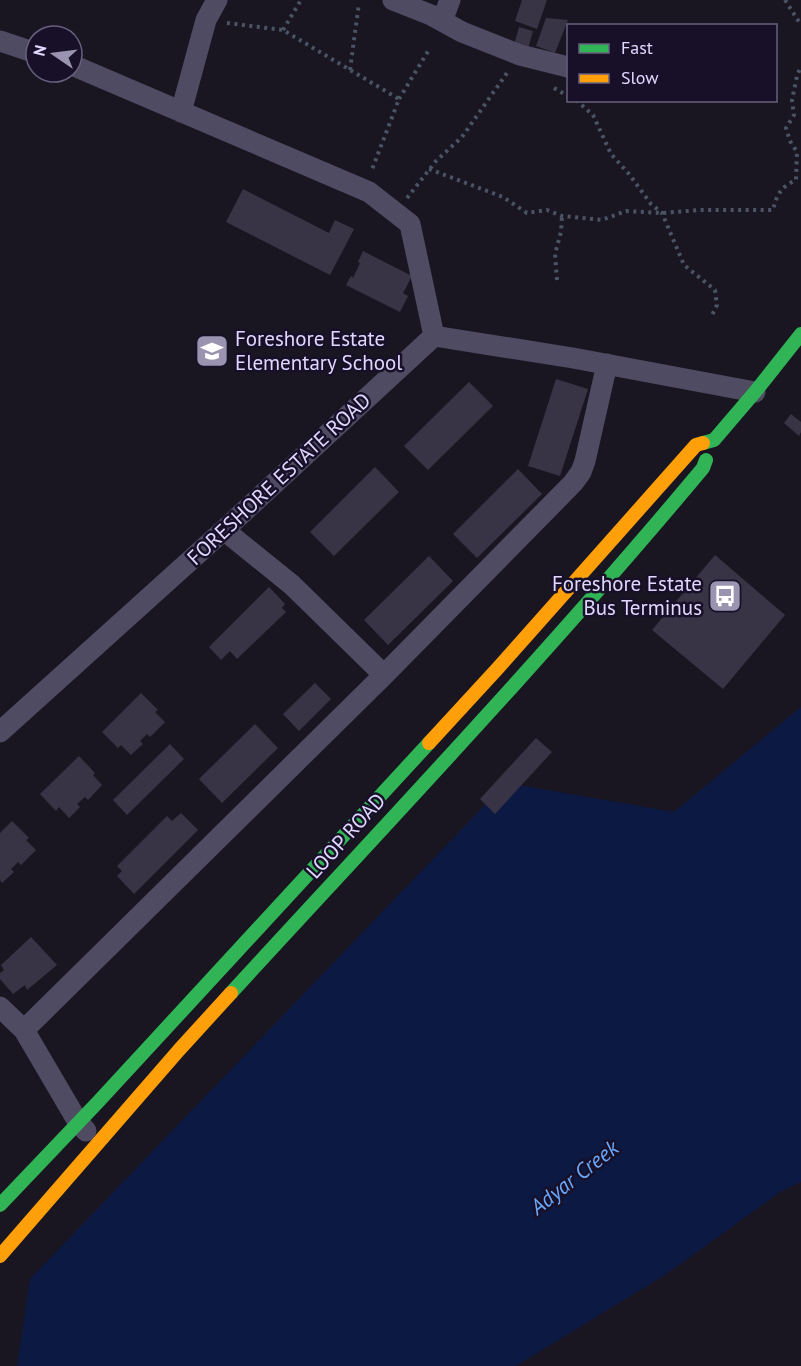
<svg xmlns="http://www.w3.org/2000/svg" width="801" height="1366" viewBox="0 0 801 1366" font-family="'PT Sans',sans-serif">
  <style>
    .water { fill: #0c1a43 }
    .building { fill: #393445 }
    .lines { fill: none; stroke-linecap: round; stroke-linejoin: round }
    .path { stroke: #4a5463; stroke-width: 4; stroke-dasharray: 3 4.5; stroke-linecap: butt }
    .street { stroke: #4f4b63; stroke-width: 21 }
    .fast { stroke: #30b455; stroke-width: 14 }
    .slow { stroke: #ff9f0a; stroke-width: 14 }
    .labels { text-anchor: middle; stroke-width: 5; stroke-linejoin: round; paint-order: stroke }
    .poi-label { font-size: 21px; fill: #e0d8fe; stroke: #171028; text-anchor: start }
    .street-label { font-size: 21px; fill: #e0d8fe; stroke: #171028 }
    .water-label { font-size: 22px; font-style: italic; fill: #68a7fd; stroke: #171028 }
  </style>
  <rect width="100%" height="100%" fill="#191622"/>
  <path class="water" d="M801 707V1182L780 1192 668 1273 516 1366H17L30 1279 506 783 674 812Z"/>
  <path class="building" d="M522 0H547L537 29 515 21Z
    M546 18 568 20 555 53 536 46Z
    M519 27 533 31 528 49 514 45Z
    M243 189 329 233 335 220 354 229 330 275 226 222Z
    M363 251 412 276 403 293 408 296 400 312 346 285 351 276 353 278 360 263 358 262Z
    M556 379 588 389 560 476 528 466Z
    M469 382 493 406 428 470 404 446Z
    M791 414 801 422V432L799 436 784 423Z
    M375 467 399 492 334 556 310 532Z
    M518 469 542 494 477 558 453 534Z
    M715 555 785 615 723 689 652 630Z
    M429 556 453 581 388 645 364 620Z
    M269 587 285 604 282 608 286 612 237 659 230 651 221 660 209 647Z
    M315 683 331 699 299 731 283 714Z
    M141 693 158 710 155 712 165 722 150 737 147 734 140 741 143 744 131 755 121 745 118 748 102 732Z
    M255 724 278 748 222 803 199 779Z
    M536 738 552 752 495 814 480 799Z
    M170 744 184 759 127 815 113 800Z
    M79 756 95 773 93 775 102 785 88 800 85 797 77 804 80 807 69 818 59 807 56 811 40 794Z
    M181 813 198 830 134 894 117 876 122 871 117 866 167 816 172 821Z
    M12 821 29 838 26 840 36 850 21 865 18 862 11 869 14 872 2 883 0 880V833Z
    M31 937 57 965 27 990 25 985 13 994 0 979V973L4 970 1 965Z"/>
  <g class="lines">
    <path class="path" d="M785 0 801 25
      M227 23 283 30 399 99 371 172
      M283 30 301 0
      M350 70 359 3
      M554 88 568 96
      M399 99 430 48
      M576 100 593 115 611 154 629 174 651 204 662 213 684 265 715 290 717 305 712 315
      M429 169 503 197 527 213 547 210 562 216 602 220 626 211 662 213 700 210H773C777 194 781 187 796 180L797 152 790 141 786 128 794 115 792 100 797 76 801 66
      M407 198 436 161 462 137 507 73
      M557 280 555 254 561 232 562 216"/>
    <path class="street" d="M393 0 431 15 462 32 520 55 568 67
      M442 21 450 0
      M0 41 36 53
      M181 112 206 20 217 0
      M434 336 573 358 755 392
      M224 530 292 585 384 675
      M0 732 224 530 434 336 410 224 369 192 72 65
      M0 1007 24 1030 78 1122 86 1131
      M24 1030 384 675 573 483 581 472 585 461 607 364"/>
    <path class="fast" d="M703 443 714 440 755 392 801 334
      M231 993C390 820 552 649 703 468L706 460
      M0 1205 98 1102 429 743"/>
    <path class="slow" d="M429 743 498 668 696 445 703 443
      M0 1256 179 1050 231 993"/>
  </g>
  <defs>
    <g id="school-square" transform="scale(1.725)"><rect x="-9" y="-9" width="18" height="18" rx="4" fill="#9a94b1" stroke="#171028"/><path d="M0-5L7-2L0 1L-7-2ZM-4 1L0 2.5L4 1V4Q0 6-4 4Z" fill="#fff"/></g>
    <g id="bus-square" transform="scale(1.725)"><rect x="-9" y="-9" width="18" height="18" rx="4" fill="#9a94b1" stroke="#171028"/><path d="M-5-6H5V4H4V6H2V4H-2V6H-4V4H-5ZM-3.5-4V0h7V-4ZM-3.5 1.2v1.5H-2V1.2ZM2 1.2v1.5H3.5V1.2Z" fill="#fff"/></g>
  </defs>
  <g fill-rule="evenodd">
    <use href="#school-square" x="212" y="351"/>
    <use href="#bus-square" x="725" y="596"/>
  </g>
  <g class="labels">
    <g class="poi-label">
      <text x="235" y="346">Foreshore Estate<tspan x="235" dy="24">Elementary School</tspan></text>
      <text x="702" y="591" text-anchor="end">Foreshore Estate<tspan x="702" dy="24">Bus Terminus</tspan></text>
    </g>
    <g class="street-label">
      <text transform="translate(279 479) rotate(-43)" y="7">FORESHORE ESTATE ROAD</text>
      <text transform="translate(346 836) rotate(-48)" y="7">LOOP ROAD</text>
    </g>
    <g class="water-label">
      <text transform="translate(574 1177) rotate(-38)" y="8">Adyar Creek</text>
    </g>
  </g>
  <rect x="567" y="24" width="210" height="78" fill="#171028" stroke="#67607e" stroke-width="1.5"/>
  <rect x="579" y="44" width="30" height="9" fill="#30b455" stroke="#67607e" stroke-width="1.5"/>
  <text x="621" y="54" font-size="18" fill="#e0d8fe">Fast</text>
  <rect x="579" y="74" width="30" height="9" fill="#ff9f0a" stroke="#67607e" stroke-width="1.5"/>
  <text x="621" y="84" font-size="18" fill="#e0d8fe">Slow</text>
  <g transform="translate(54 54) rotate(284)"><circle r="28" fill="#171028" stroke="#67607e" stroke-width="1.5"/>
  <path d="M0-4.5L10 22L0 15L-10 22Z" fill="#9a94b1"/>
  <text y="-9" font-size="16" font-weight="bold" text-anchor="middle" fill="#e0d8fe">N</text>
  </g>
</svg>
